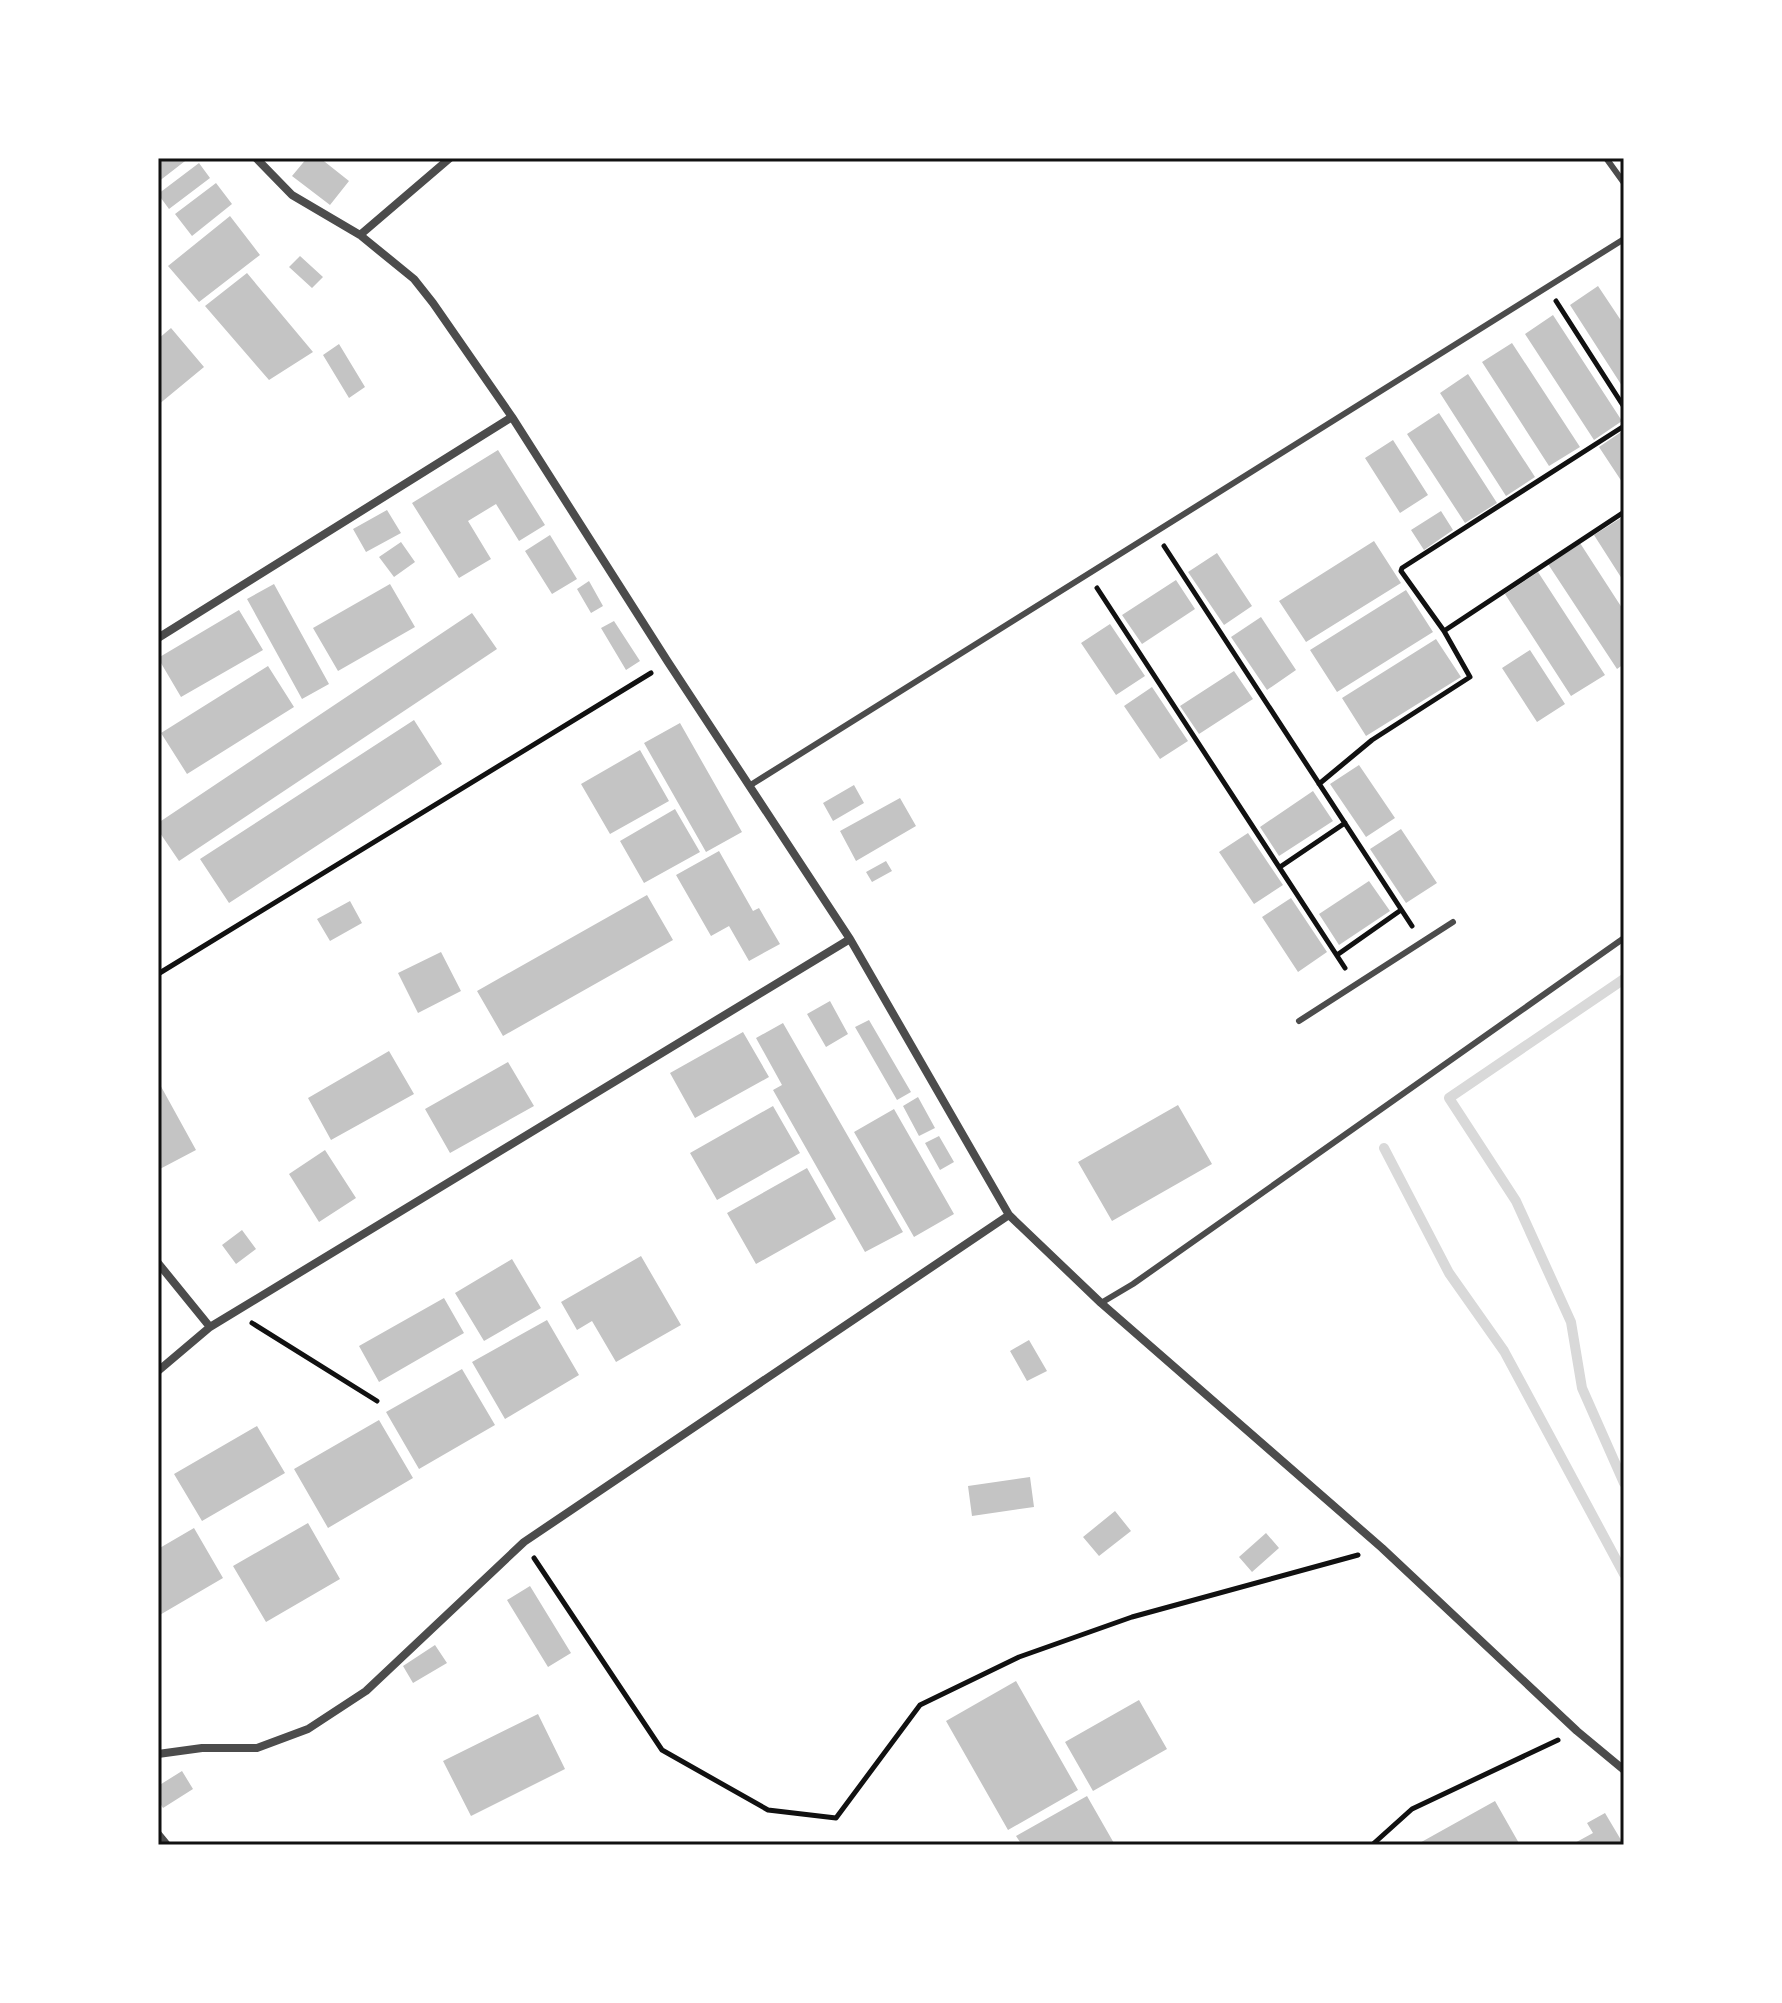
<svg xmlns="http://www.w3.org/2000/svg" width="1782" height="2003" viewBox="0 0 1782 2003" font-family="Jost,sans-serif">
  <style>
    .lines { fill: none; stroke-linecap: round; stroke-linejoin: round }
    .stream { stroke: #d9d9d9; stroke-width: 10 }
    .building { fill: #c4c4c4 }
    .path { stroke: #111; stroke-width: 5 }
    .service { stroke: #4c4c4c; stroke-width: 6 }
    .minor { stroke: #4c4c4c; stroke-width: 8 }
    .neatline { fill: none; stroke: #111; stroke-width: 3 }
  </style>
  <rect width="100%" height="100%" fill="#fff"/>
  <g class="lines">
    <path class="stream" d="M1624 979 1449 1098 1516 1201 1571 1322 1582 1388 1624 1483
      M1384 1148 1449 1273 1504 1351 1624 1574"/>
  </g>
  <path class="building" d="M158 158H189L158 182Z
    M307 158H320L349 181 330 205 292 176Z
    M199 163 210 178 169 209 158 194Z
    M216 183 232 204 192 236 175 214Z
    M230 216 260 255 199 302 168 266Z
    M300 256 323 277 312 288 289 267Z
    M247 273 313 352 269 380 205 306Z
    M1598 286 1624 325V389L1570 305Z
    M1553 315 1622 421 1594 440 1525 334Z
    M171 328 204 367 158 405V339Z
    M1512 343 1580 447 1549 466 1482 362Z
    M339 344 365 387 349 398 323 355Z
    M1468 374 1535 477 1506 496 1440 393Z
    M1439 413 1497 503 1465 523 1407 434Z
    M1624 430V485L1599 447Z
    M1393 440 1428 495 1400 513 1365 458Z
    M498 450 545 525 519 541 496 504 468 521 491 559 459 578 412 503Z
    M387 510 401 533 366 552 353 529Z
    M1441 511 1453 530 1424 550 1411 530Z
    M1624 516V582L1594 535Z
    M550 535 577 579 552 594 525 551Z
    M1374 541 1401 583 1306 642 1279 601Z
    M401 542 415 562 394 577 379 557Z
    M1580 543 1624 611V664L1617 669 1548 564Z
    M1217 553 1252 606 1224 625 1188 572Z
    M1538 572 1605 675 1571 696 1505 594Z
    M1176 580 1195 609 1142 644 1122 615Z
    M589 581 603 606 591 613 577 589Z
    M274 584 329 684 302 699 247 599Z
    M390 584 415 627 338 671 313 628Z
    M1406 590 1433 632 1337 692 1310 650Z
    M239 610 263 650 181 697 158 658Z
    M472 613 497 649 179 861 158 830V823Z
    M1261 617 1296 670 1267 690 1231 637Z
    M614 621 640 661 626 670 601 628Z
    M1110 624 1145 676 1116 695 1081 643Z
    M1436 639 1461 677 1366 736 1342 698Z
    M1530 650 1565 704 1537 722 1502 668Z
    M268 666 294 707 187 774 161 733Z
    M1234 671 1253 699 1199 734 1180 706Z
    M1152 687 1188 741 1160 759 1124 706Z
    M414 720 442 764 229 903 200 859Z
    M680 723 742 832 706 852 644 743Z
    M640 750 669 801 610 834 581 784Z
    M1359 765 1395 818 1366 837 1330 784Z
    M854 785 864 803 833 821 823 803Z
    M1313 791 1333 821 1279 856 1260 827Z
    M900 798 916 826 856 861 840 831Z
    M675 809 700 852 644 883 620 841Z
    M1401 829 1437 883 1406 903 1370 849Z
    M1248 833 1283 885 1254 904 1219 852Z
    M719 851 753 911 759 908 780 944 749 961 729 926 711 936 676 875Z
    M886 861 892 871 872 882 866 872Z
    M1369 881 1390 911 1339 945 1319 914Z
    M647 895 673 940 503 1036 477 991Z
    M1291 898 1327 952 1298 972 1262 917Z
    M350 901 362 923 330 941 317 919Z
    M441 952 461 991 418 1013 398 973Z
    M830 1001 848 1034 826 1047 807 1014Z
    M869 1020 911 1092 897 1100 855 1027Z
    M783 1023 903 1232 865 1252 773 1090 782 1085 756 1038Z
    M743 1032 769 1077 695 1118 670 1073Z
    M389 1051 414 1094 331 1140 308 1098Z
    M508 1062 534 1106 450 1153 425 1109Z
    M158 1081 196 1150 158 1170Z
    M918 1097 935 1128 919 1136 903 1106Z
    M1178 1105 1212 1164 1112 1221 1078 1162Z
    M773 1106 800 1153 717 1200 690 1153Z
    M894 1109 954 1214 914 1237 854 1132Z
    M939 1136 954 1162 940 1170 925 1143Z
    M325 1150 356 1198 319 1222 289 1174Z
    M807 1168 836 1219 756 1264 727 1213Z
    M242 1230 256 1249 236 1264 222 1245Z
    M641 1256 681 1325 616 1362 592 1321 577 1330 561 1302Z
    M512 1259 541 1308 484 1341 455 1293Z
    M444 1298 464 1333 379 1382 359 1346Z
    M547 1320 579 1375 505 1419 472 1362Z
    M1029 1340 1047 1371 1027 1381 1010 1351Z
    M462 1369 495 1425 419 1469 386 1412Z
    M379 1420 413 1478 328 1528 294 1469Z
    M257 1426 285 1473 202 1521 174 1474Z
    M1030 1477 1034 1507 972 1516 968 1486Z
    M1115 1511 1131 1531 1099 1556 1083 1537Z
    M308 1523 340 1579 266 1622 233 1566Z
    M194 1528 223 1578 158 1616V1549Z
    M1266 1533 1279 1548 1252 1572 1239 1557Z
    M530 1586 571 1653 548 1667 507 1600Z
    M435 1645 447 1663 413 1683 403 1666Z
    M1016 1681 1078 1790 1008 1830 946 1721Z
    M1139 1700 1167 1749 1093 1791 1065 1742Z
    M538 1714 565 1769 471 1816 443 1761Z
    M182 1771 193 1789 163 1808 158 1800V1786Z
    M1087 1796 1115 1845H1022L1016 1836Z
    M1495 1801 1520 1845H1416Z
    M1605 1813 1624 1845H1571L1593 1833 1587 1823Z"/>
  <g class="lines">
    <path class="path" d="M1556 301 1624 407
      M1624 426 1402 568 1401 571 1444 631 1624 512
      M1164 546 1412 926
      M1097 588 1345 968
      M1319 784 1372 740 1470 677 1444 631
      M1280 867 1345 823
      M1337 955 1401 910
      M158 974 651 673
      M252 1323 377 1401
      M534 1558 662 1750 768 1810 836 1818 920 1705 1019 1657 1132 1617 1358 1555
      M1372 1845 1412 1809 1558 1740"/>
    <path class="service" d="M1606 158 1624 183
      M749 786 1624 239
      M1299 1021 1453 922
      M1101 1303 1133 1284 1624 938"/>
    <path class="minor" d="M256 158 292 195 360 235 414 279 433 303 512 417 668 662 850 939 1009 1215 1101 1303 1382 1548 1577 1731 1624 1770
      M360 235 450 158
      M158 638 512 417
      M158 1263 210 1327
      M158 1371 210 1327 850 939
      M158 1754 202 1748H257L308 1729 366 1691 524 1542 1009 1215
      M158 1834 167 1845"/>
  </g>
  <rect width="1782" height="2003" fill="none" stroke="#ffffff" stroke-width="320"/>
  <rect x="160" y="160" width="1462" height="1683" class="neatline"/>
</svg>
